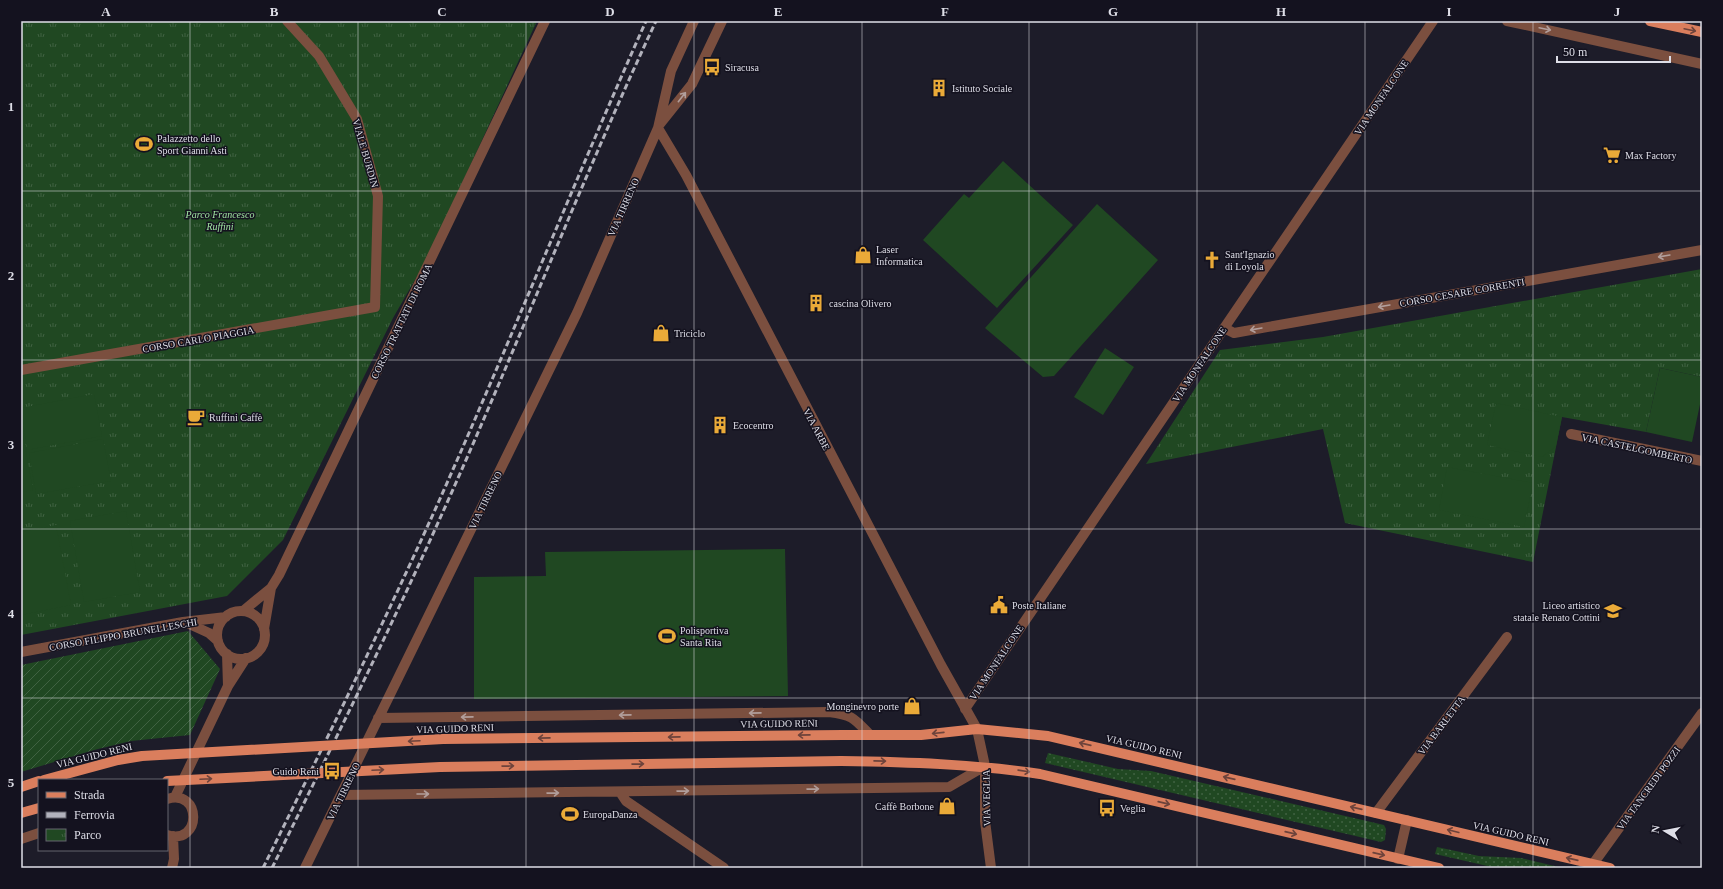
<svg xmlns="http://www.w3.org/2000/svg" width="1723" height="889" viewBox="0 0 1723 889" font-family="'Times New Roman',serif">
  <style>
    .grass { fill: url(#grass-dots) }
    .park { fill: url(#park-tufts) }
    .garden { fill: url(#garden-furrows) }
    .pitch { fill: #204822 }
    .lines { fill: none; stroke-linecap: round; stroke-linejoin: round }
    .minor { stroke: #7b4f3f; stroke-width: 10 }
    .major { stroke: #da7e5d; stroke-width: 10 }
    .rail { stroke: #b2b2bc; stroke-width: 3; stroke-dasharray: 6 3; stroke-linecap: butt }
    .major-bridge { stroke: #da7e5d; stroke-width: 10 }
    .oneway { stroke: #b19e9b }
    .oneway2 { stroke: #6d433b }
    .grid { fill: none; stroke: #dedee7; stroke-width: 1; stroke-opacity: 0.55 }
    .labels { text-anchor: middle; stroke-width: 3; stroke-linejoin: round; paint-order: stroke }
    .poi-label { font-size: 10px; fill: #dedee7; stroke: #14121f; text-anchor: start }
    .street-label { font-size: 10px; fill: #dedee7; stroke: #14121f }
    .park-label { font-size: 10px; font-style: italic; fill: #a0e4a1; stroke: #14121f }
    .neatline { fill: none; stroke: #dedee7; stroke-width: 1.5 }
    .grid-label { font-size: 13px; text-anchor: middle; font-weight: bold; fill: #dedee7 }
  </style>
  <defs>
    <pattern id="grass-dots" width="8" height="8" patternUnits="userSpaceOnUse"><rect width="8" height="8" fill="#204822"/><path d="M2 2h.1M6 6h.1" fill="none" stroke="#406242" stroke-width="1.8" stroke-linecap="round"/></pattern>
    <pattern id="park-tufts" width="24" height="20" patternUnits="userSpaceOnUse"><rect width="24" height="20" fill="#204822"/><path d="M3 7l-1-3M5 7V3M7 7l1-3M15 17l-1-3M17 17v-4M19 17l1-3" fill="none" stroke="#406242"/></pattern>
    <pattern id="garden-furrows" width="10" height="10" patternUnits="userSpaceOnUse"><rect width="10" height="10" fill="#204822"/><path d="M-1 1l2-2M0 10L10 0M9 11l2-2" fill="none" stroke="#406242"/></pattern>
  </defs>
  <rect width="100%" height="100%" fill="#1d1c29"/>
  <path class="grass" d="M1048 753 1118 769 1151 771 1384 825 1386 829 1385 840 1381 842 1045 763Z
    M1437 847 1479 856 1521 858 1563 868H1496L1435 854Z"/>
  <path class="park" d="M21 21H537L427 259 393 318 283 540 227 596 21 635Z
    M1702 269V377L1660 368 1646 432 1562 417 1533 562 1345 523 1323 429 1146 464 1220 350 1323 337Z"/>
  <path class="garden" d="M188 631 220 669 190 735 131 741 94 750 21 772V665Z"/>
  <path class="pitch" d="M1003 161 1073 225 997 308 923 240 964 194 969 198Z
    M1097 204 1158 260 1054 376 1043 377 985 328Z
    M1105 348 1134 367 1103 415 1074 397Z
    M1660 368 1702 377V395L1692 442 1646 432Z
    M94 394 102 436 27 450 21 408Z
    M1496 403 1562 417 1556 446 1542 457 1487 445Z
    M21 424 33 490 21 492Z
    M103 439 111 481 36 494 29 453Z
    M1447 467 1533 483 1524 527 1439 510Z
    M126 511 140 592 84 602 70 521Z
    M56 525 71 605 21 615V532Z
    M785 549 788 696 474 699V577L546 576 545 552Z"/>
  <g class="lines">
    <path class="minor" d="M1507 21 1702 64
      M660 124 692 84 722 21
      M658 128 686 175 941 665 977 729 985 766V821L991 868
      M1224 328 1234 333 1702 250
      M21 370 375 307 378 196 357 119 319 56 287 21
      M1571 434 1702 461
      M243 611 271 588 279 575 545 21
      M217 635a24 24 0 1 1 48 0a24 24 0 1 1-48 0Z
      M185 622 209 633 218 641
      M264 629 271 588
      M21 652 183 622 226 617
      M227 654 228 686
      M965 709 1433 21
      M378 718 829 712C853 715 854 718 870 735
      M620 792 626 801 724 868
      M342 795 949 787 985 766
      M175 797 228 686 246 658
      M167 799C202 788 202 846 167 835
      M1376 813 1507 637
      M21 839 39 833
      M1398 859 1407 820
      M1593 864 1702 713
      M172 868 174 859 173 836
      M305 868 577 313 658 128 671 71 694 21"/>
    <path class="major" d="M1650 21 1702 32
      M843 735H921L977 729 1048 736 1610 868
      M841 761C908 762 973 764 1040 774L1439 868
      M21 787 39 781
      M21 813 39 808"/>
    <path class="rail" d="M263 868C323 747 383 625 439 501 510 342 575 180 646 21
      M272 868C331 748 391 628 446 505 518 345 581 181 656 21"/>
    <path class="major-bridge" d="M44 780 118 760 142 756 443 739 843 735
      M167 781 440 767 841 761"/>
  </g>
  <defs><path id="oneway-shaft" d="M-6 0H5M1.5-3L5.5 0L1.5 3" fill="none" stroke-width="1.6" stroke-linecap="round" stroke-linejoin="round"/></defs>
  <g class="oneway">
    <use href="#oneway-shaft" transform="translate(1545 29) rotate(12)"/>
    <use href="#oneway-shaft" transform="translate(682 97) rotate(-52)"/>
    <use href="#oneway-shaft" transform="translate(1664 256) rotate(170)"/>
    <use href="#oneway-shaft" transform="translate(1384 306) rotate(170)"/>
    <use href="#oneway-shaft" transform="translate(1256 329) rotate(170)"/>
    <use href="#oneway-shaft" transform="translate(755 713) rotate(179)"/>
    <use href="#oneway-shaft" transform="translate(625 715) rotate(179)"/>
    <use href="#oneway-shaft" transform="translate(467 717) rotate(179)"/>
    <use href="#oneway-shaft" transform="translate(813 789) rotate(-1)"/>
    <use href="#oneway-shaft" transform="translate(683 791) rotate(-1)"/>
    <use href="#oneway-shaft" transform="translate(553 793) rotate(-1)"/>
    <use href="#oneway-shaft" transform="translate(423 794)"/>
  </g>
  <g class="oneway2">
    <use href="#oneway-shaft" transform="translate(1690 30) rotate(12)"/>
    <use href="#oneway-shaft" transform="translate(938 733) rotate(174)"/>
    <use href="#oneway-shaft" transform="translate(804 735) rotate(179)"/>
    <use href="#oneway-shaft" transform="translate(674 737) rotate(179)"/>
    <use href="#oneway-shaft" transform="translate(544 738) rotate(179)"/>
    <use href="#oneway-shaft" transform="translate(414 741) rotate(177)"/>
    <use href="#oneway-shaft" transform="translate(1085 744) rotate(-167)"/>
    <use href="#oneway-shaft" transform="translate(880 761) rotate(1)"/>
    <use href="#oneway-shaft" transform="translate(638 764) rotate(-1)"/>
    <use href="#oneway-shaft" transform="translate(508 766) rotate(-1)"/>
    <use href="#oneway-shaft" transform="translate(378 770) rotate(-3)"/>
    <use href="#oneway-shaft" transform="translate(1024 771) rotate(8)"/>
    <use href="#oneway-shaft" transform="translate(1229 778) rotate(-167)"/>
    <use href="#oneway-shaft" transform="translate(206 779) rotate(-3)"/>
    <use href="#oneway-shaft" transform="translate(1164 803) rotate(13)"/>
    <use href="#oneway-shaft" transform="translate(1356 808) rotate(-167)"/>
    <use href="#oneway-shaft" transform="translate(1453 831) rotate(-166)"/>
    <use href="#oneway-shaft" transform="translate(1291 833) rotate(13)"/>
    <use href="#oneway-shaft" transform="translate(1379 854) rotate(13)"/>
    <use href="#oneway-shaft" transform="translate(1572 859) rotate(-167)"/>
  </g>
  <path class="grid" d="M190 21V868M358 21V868M526 21V868M694 21V868M862 21V868M1029 21V868M1197 21V868M1365 21V868M1533 21V868M21 191H1702M21 360H1702M21 529H1702M21 698H1702"/>
  <defs>
    <g id="bus-bare" transform="scale(1.38)"><path d="M-5-6H5V4H4V6H2V4H-2V6H-4V4H-5ZM-3.5-4V0h7V-4ZM-3.5 1.2v1.5H-2V1.2ZM2 1.2v1.5H3.5V1.2Z" fill="#eaaa38" stroke="#14121f" stroke-width="2.5" paint-order="stroke"/></g>
    <g id="building-bare" transform="scale(1.38)"><path d="M-4-6H4V6H1V3H-1V6H-4ZM-2.5-4.3h1.7v1.8h-1.7ZM.8-4.3h1.7v1.8H.8ZM-2.5-1h1.7V.8h-1.7ZM.8-1h1.7V.8H.8Z" fill="#eaaa38" stroke="#14121f" stroke-width="2.5" paint-order="stroke"/></g>
    <g id="stadium-bare" transform="scale(1.38)"><path d="M0-5a6.5 5 0 1 0 0 10a6.5 5 0 1 0 0-10ZM-3.5-1.8h7v3.6h-7Z" fill="#eaaa38" stroke="#14121f" stroke-width="2.5" paint-order="stroke"/></g>
    <g id="supermarket-bare" transform="scale(1.38)"><path d="M-6-5.5h2.5l.6 2H6L4.5 2H-2.5L-4.4-4H-6ZM-1.5 3.2a1.3 1.3 0 1 0 .1 0ZM3 3.2a1.3 1.3 0 1 0 .1 0Z" fill="#eaaa38" stroke="#14121f" stroke-width="2.5" paint-order="stroke"/></g>
    <g id="shop-bare" transform="scale(1.38)"><path d="M-5-2.5h2.3a2.7 3.5 0 0 1 5.4 0H5L5.5 6h-11ZM-1.5-2.5h3a1.5 2.3 0 0 0-3 0Z" fill="#eaaa38" stroke="#14121f" stroke-width="2.5" paint-order="stroke"/></g>
    <g id="church-bare" transform="scale(1.38)"><path d="M-1.2-6h2.4v3.5h3.3v2.4h-3.3V6h-2.4V-.1h-3.3v-2.4h3.3Z" fill="#eaaa38" stroke="#14121f" stroke-width="2.5" paint-order="stroke"/></g>
    <g id="cafe-bare" transform="scale(1.38)"><path d="M-5.5-4.5H6V0H3Q3 3.5 0 3.5H-2.5Q-5.5 3.5-5.5 0ZM3-3.2v2h1.7v-2ZM-6 4.5H4V6H-6Z" fill="#eaaa38" stroke="#14121f" stroke-width="2.5" paint-order="stroke"/></g>
    <g id="civic-bare" transform="scale(1.38)"><path d="M-.6-6.5H3V-4.5H.6V-3L4-1V1h2V6H-6V1h2V-1L-.6-3ZM-1.2 2.5V6h2.4V2.5Z" fill="#eaaa38" stroke="#14121f" stroke-width="2.5" paint-order="stroke"/></g>
    <g id="school-bare" transform="scale(1.38)"><path d="M0-5L7-2L0 1L-7-2ZM-4 1L0 2.5L4 1V4Q0 6-4 4Z" fill="#eaaa38" stroke="#14121f" stroke-width="2.5" paint-order="stroke"/></g>
  </defs>
  <g fill-rule="evenodd">
    <use href="#bus-bare" x="712" y="67"/>
    <use href="#building-bare" x="939" y="88"/>
    <use href="#stadium-bare" x="144" y="144"/>
    <use href="#supermarket-bare" x="1612" y="155"/>
    <use href="#shop-bare" x="863" y="255"/>
    <use href="#church-bare" x="1212" y="260"/>
    <use href="#building-bare" x="816" y="303"/>
    <use href="#shop-bare" x="661" y="333"/>
    <use href="#cafe-bare" x="196" y="417"/>
    <use href="#building-bare" x="720" y="425"/>
    <use href="#civic-bare" x="999" y="605"/>
    <use href="#school-bare" x="1613" y="611"/>
    <use href="#stadium-bare" x="667" y="636"/>
    <use href="#shop-bare" x="912" y="706"/>
    <use href="#bus-bare" x="332" y="771"/>
    <use href="#shop-bare" x="947" y="806"/>
    <use href="#bus-bare" x="1107" y="808"/>
    <use href="#stadium-bare" x="570" y="814"/>
  </g>
  <g class="labels">
    <g class="poi-label">
      <text x="725" y="71">Siracusa</text>
      <text x="952" y="92">Istituto Sociale</text>
      <text x="157" y="142">Palazzetto dello<tspan x="157" dy="12">Sport Gianni Asti</tspan></text>
      <text x="1625" y="159">Max Factory</text>
      <text x="876" y="253">Laser<tspan x="876" dy="12">Informatica</tspan></text>
      <text x="1225" y="258">Sant'Ignazio<tspan x="1225" dy="12">di Loyola</tspan></text>
      <text x="829" y="307">cascina Olivero</text>
      <text x="674" y="337">Triciclo</text>
      <text x="209" y="421">Ruffini Caffè</text>
      <text x="733" y="429">Ecocentro</text>
      <text x="1012" y="609">Poste Italiane</text>
      <text x="1600" y="609" text-anchor="end">Liceo artistico<tspan x="1600" dy="12">statale Renato Cottini</tspan></text>
      <text x="680" y="634">Polisportiva<tspan x="680" dy="12">Santa Rita</tspan></text>
      <text x="899" y="710" text-anchor="end">Monginevro porte</text>
      <text x="319" y="775" text-anchor="end">Guido Reni</text>
      <text x="934" y="810" text-anchor="end">Caffè Borbone</text>
      <text x="1120" y="812">Veglia</text>
      <text x="583" y="818">EuropaDanza</text>
    </g>
    <g class="street-label">
      <text transform="translate(1381 97) rotate(-56)" y="4">VIA MONFALCONE</text>
      <text transform="translate(366 153) rotate(74)" y="4">VIALE BURDIN</text>
      <text transform="translate(623 207) rotate(-66)" y="4">VIA TIRRENO</text>
      <text transform="translate(1462 292) rotate(-10)" y="4">CORSO CESARE CORRENTI</text>
      <text transform="translate(401 321) rotate(-64)" y="4">CORSO TRATTATI DI ROMA</text>
      <text transform="translate(198 339) rotate(-10)" y="4">CORSO CARLO PIAGGIA</text>
      <text transform="translate(1199 364) rotate(-56)" y="4">VIA MONFALCONE</text>
      <text transform="translate(817 429) rotate(62)" y="4">VIA ARBE</text>
      <text transform="translate(1637 448) rotate(12)" y="4">VIA CASTELGOMBERTO</text>
      <text transform="translate(485 500) rotate(-64)" y="4">VIA TIRRENO</text>
      <text transform="translate(123 634) rotate(-10)" y="4">CORSO FILIPPO BRUNELLESCHI</text>
      <text transform="translate(996 662) rotate(-56)" y="4">VIA MONFALCONE</text>
      <text transform="translate(779 723) rotate(-1)" y="4">VIA GUIDO RENI</text>
      <text transform="translate(1441 725) rotate(-53)" y="4">VIA BARLETTA</text>
      <text transform="translate(455 728) rotate(-2)" y="4">VIA GUIDO RENI</text>
      <text transform="translate(1144 746) rotate(13)" y="4">VIA GUIDO RENI</text>
      <text transform="translate(94 755) rotate(-14)" y="4">VIA GUIDO RENI</text>
      <text transform="translate(1648 788) rotate(-54)" y="4">VIA TANCREDI POZZI</text>
      <text transform="translate(343 791) rotate(-64)" y="4">VIA TIRRENO</text>
      <text transform="translate(986 798) rotate(-91)" y="4">VIA VEGLIA</text>
      <text transform="translate(1511 833) rotate(13)" y="4">VIA GUIDO RENI</text>
    </g>
    <g class="park-label">
      <text x="220" y="218">Parco Francesco<tspan x="220" dy="12">Ruffini</tspan></text>
    </g>
  </g>
  <rect width="1723" height="889" fill="none" stroke="#14121f" stroke-width="44"/>
  <rect x="38" y="779" width="130" height="72" fill="#14121f" stroke="#65646f"/>
  <rect x="46" y="792" width="20" height="6" fill="#da7e5d" stroke="#65646f"/>
  <text x="74" y="799" font-size="12" fill="#dedee7">Strada</text>
  <rect x="46" y="812" width="20" height="6" fill="#b2b2bc" stroke="#65646f"/>
  <text x="74" y="819" font-size="12" fill="#dedee7">Ferrovia</text>
  <rect x="46" y="829" width="20" height="12" fill="url(#park-tufts)" stroke="#65646f"/>
  <text x="74" y="839" font-size="12" fill="#dedee7">Parco</text>
  <g transform="translate(1665 831) rotate(280)" stroke="#14121f" stroke-width="3" paint-order="stroke">
  <path d="M0-3L7 15L0 10L-7 15Z" fill="#dedee7"/>
  <text y="-6" font-size="11" font-weight="bold" text-anchor="middle" fill="#dedee7">N</text>
  </g>
  <path d="M1557 56v6h113v-6" fill="none" stroke="#dedee7" stroke-width="2"/>
  <text x="1563" y="56" font-size="12" fill="#dedee7" stroke="#14121f" stroke-width="3" paint-order="stroke">50 m</text>
  <rect x="22" y="22" width="1679" height="845" class="neatline"/>
  <g class="grid-label">
    <text x="106" y="16">A</text>
    <text x="274" y="16">B</text>
    <text x="442" y="16">C</text>
    <text x="610" y="16">D</text>
    <text x="778" y="16">E</text>
    <text x="945" y="16">F</text>
    <text x="1113" y="16">G</text>
    <text x="1281" y="16">H</text>
    <text x="1449" y="16">I</text>
    <text x="1617" y="16">J</text>
    <text x="11" y="111">1</text>
    <text x="11" y="280">2</text>
    <text x="11" y="449">3</text>
    <text x="11" y="618">4</text>
    <text x="11" y="787">5</text>
  </g>
</svg>
